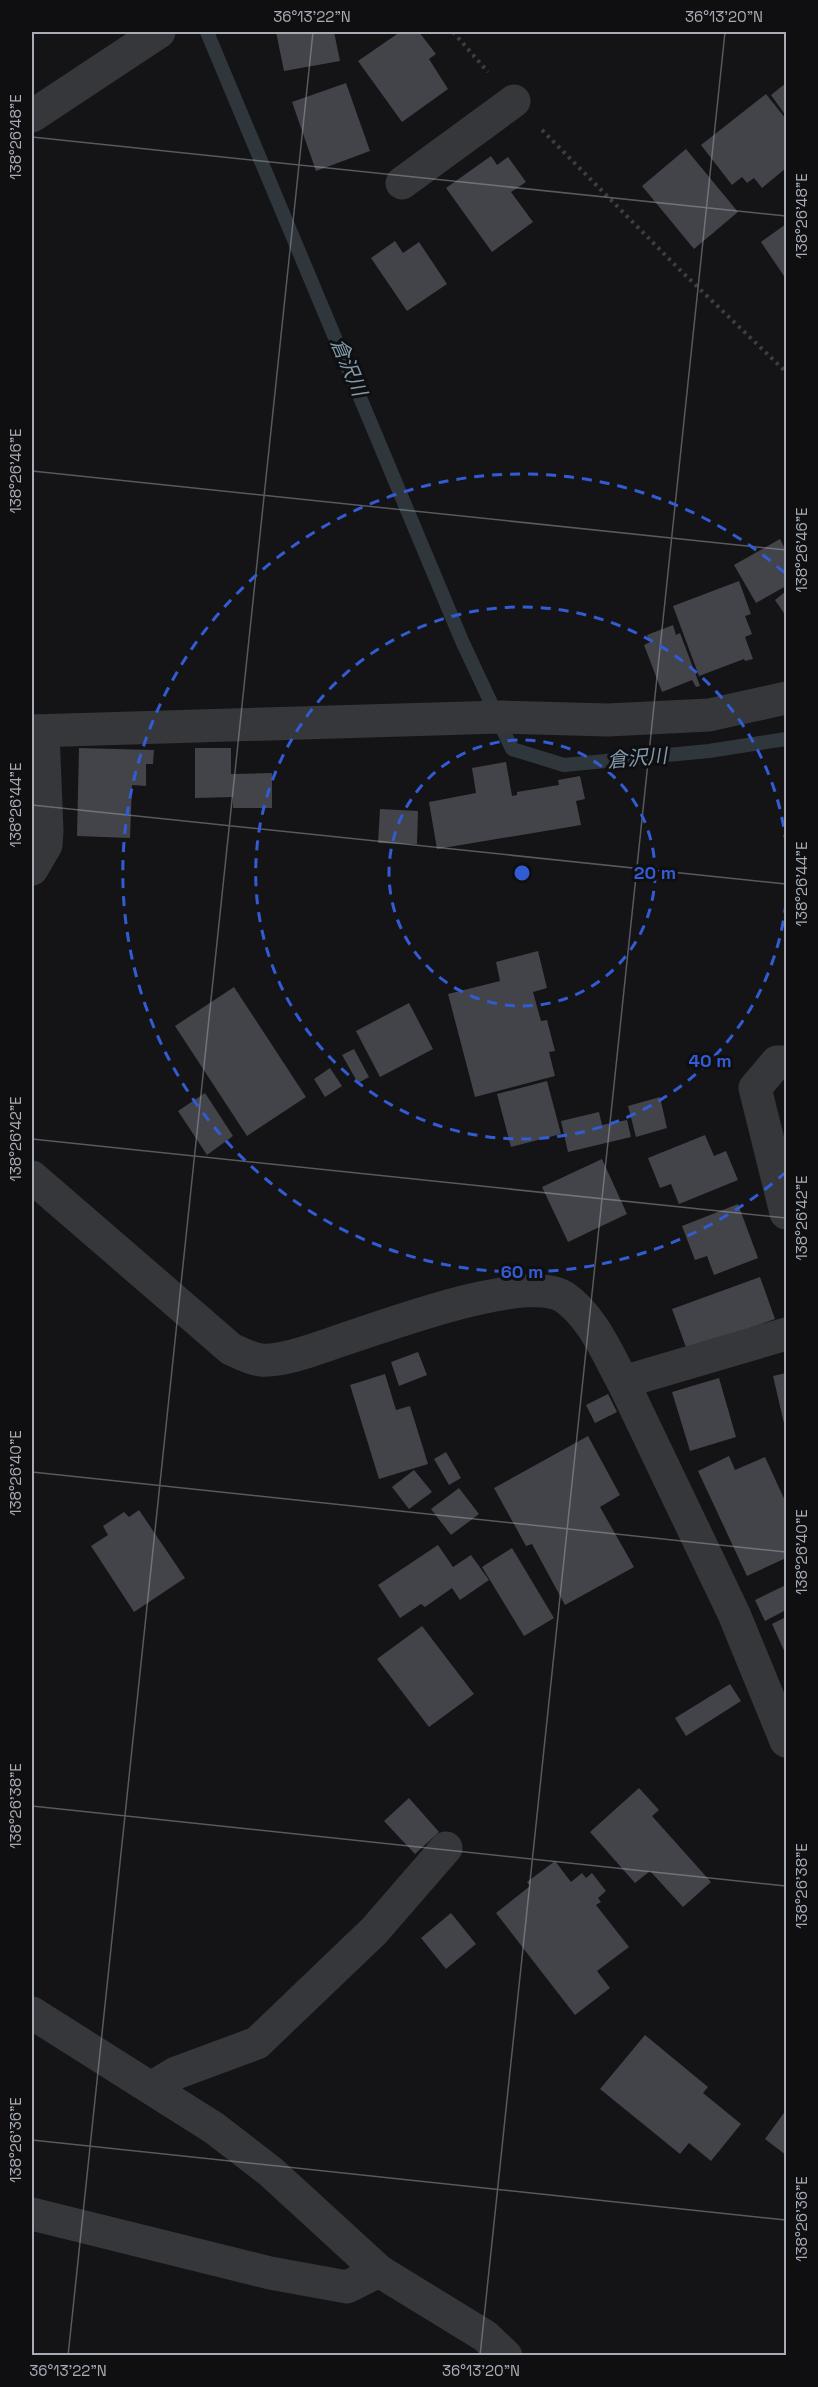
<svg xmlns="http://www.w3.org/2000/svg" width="818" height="2387" viewBox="0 0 818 2387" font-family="'Space Grotesk','Noto Sans JP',sans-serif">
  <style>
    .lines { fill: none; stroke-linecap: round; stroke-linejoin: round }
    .stream { stroke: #2f373d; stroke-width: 14 }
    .building { fill: #434449 }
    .path { stroke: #3c3e41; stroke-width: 4; stroke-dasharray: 3 4.5; stroke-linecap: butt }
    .minor { stroke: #36373a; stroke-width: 33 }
    .ticks { fill: none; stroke: #a7acb5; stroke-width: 1.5; stroke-opacity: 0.45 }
    .ring { fill: none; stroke: #325cd3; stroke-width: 3; stroke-dasharray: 10 8 }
    .labels { text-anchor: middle; stroke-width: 6; stroke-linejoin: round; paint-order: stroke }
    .water-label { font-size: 20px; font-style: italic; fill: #819aad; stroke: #0f0f11 }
    .centre { fill: #325cd3; stroke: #0f0f11; stroke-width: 3 }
    .ring-label { font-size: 18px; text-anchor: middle; font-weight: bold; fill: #325cd3; stroke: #0f0f11; stroke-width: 6; stroke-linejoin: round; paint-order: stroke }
    .neatline { fill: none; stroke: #a7acb5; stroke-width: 2 }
    .ticks-label { font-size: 15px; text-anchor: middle; fill: #a7acb5 }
  </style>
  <rect width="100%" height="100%" fill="#141416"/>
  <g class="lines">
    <path class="stream" d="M207 32 462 641 491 703
      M502 728 512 749 564 765 709 751 786 739"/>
  </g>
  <path class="building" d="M276 32H334L340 61 284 71Z
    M400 32H419L436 54 429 59 448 89 402 122 358 61Z
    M346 83 370 151 316 171 292 102Z
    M786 83V116L771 95Z
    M766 94 786 119V168L762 188 754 178 747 183 742 177 732 185 701 145Z
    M686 149 738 212 694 249 642 186Z
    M491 156 497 165 508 157 526 182 511 192 533 222 492 252 446 188Z
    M786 224V279L761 242Z
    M395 241 403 253 419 242 447 284 407 311 371 258Z
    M780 539 786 551V586L756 603 734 565Z
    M739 581 751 614 745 616 752 634 745 637 753 659 745 661 744 659 699 676 673 606Z
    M786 591V616L775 600Z
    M673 625 676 635 680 633 700 686 696 687 692 680 662 692 644 645 650 642 647 635Z
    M79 748 154 750 153 764H146V786L132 785 130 838 77 836Z
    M195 748H231V774L272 773V808H233V797L195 798Z
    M506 762 512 796 517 795V792L559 785 558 780 580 776 585 799 576 801 581 825 437 849 429 802 476 793 472 768Z
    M380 809 418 811 417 844 378 843Z
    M538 951 547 988 533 992 541 1021 547 1020 555 1051 549 1052 555 1076 475 1097 448 994 500 981 496 962Z
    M234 987 306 1097 247 1136 175 1026Z
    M409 1003 433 1049 380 1077 356 1031Z
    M354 1049 369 1077 358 1083 342 1055Z
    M330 1068 342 1086 325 1097 314 1079Z
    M547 1081 561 1134 511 1147 497 1094Z
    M205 1093 233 1136 207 1155 178 1111Z
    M660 1097 667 1128 636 1137 628 1106Z
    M599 1112 602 1125 627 1120 631 1137 568 1152 561 1121Z
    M705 1135 714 1156 726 1151 738 1180 679 1204 671 1184 660 1188 648 1158Z
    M602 1159 627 1214 568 1242 542 1187Z
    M738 1204 758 1258 714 1275 707 1256 695 1260 682 1226Z
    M760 1277 775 1319 687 1350 672 1309Z
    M418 1352 427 1375 399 1386 391 1362Z
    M786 1373V1432L773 1376Z
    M385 1374 396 1410 410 1406 428 1464 379 1479 350 1385Z
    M719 1378 736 1437 690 1451 672 1392Z
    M608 1394 617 1412 595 1423 586 1405Z
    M588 1436 620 1495 600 1507 634 1567 565 1605 532 1544 526 1546 494 1488Z
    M446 1452 461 1478 449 1485 434 1459Z
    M729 1456 735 1470 765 1457 786 1503V1558L747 1576 698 1471Z
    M414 1470 432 1492 409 1509 392 1487Z
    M459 1488 479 1514 451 1535 431 1509Z
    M139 1510 185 1578 134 1612 91 1546 108 1535 103 1526 124 1512 129 1517Z
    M438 1545 453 1567 471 1555 489 1580 460 1600 452 1588 425 1607 421 1604 400 1618 378 1585Z
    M512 1548 554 1618 524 1636 482 1567Z
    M786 1585V1610L765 1621 755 1600Z
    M786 1617V1655L772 1624Z
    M422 1626 474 1694 429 1727 377 1659Z
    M730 1684 741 1701 686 1736 675 1718Z
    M639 1788 659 1810 652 1816 711 1882 683 1907 650 1871 635 1883 590 1832Z
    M409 1798 439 1832 415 1854 384 1821Z
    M555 1861 571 1882 582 1873 586 1878 592 1873 606 1891 598 1898 601 1902 596 1905 629 1947 597 1971 610 1988 575 2015 496 1913 530 1886 527 1882Z
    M451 1913 476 1944 446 1969 421 1938Z
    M645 2035 708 2087 703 2093 741 2124 711 2161 689 2143 680 2154 600 2089Z
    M786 2110V2155L765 2139Z"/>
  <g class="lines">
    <path class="path" d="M453 32 488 72
      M542 130 680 270 786 372"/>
    <path class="minor" d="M32 116 159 32
      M402 183 514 101
      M32 731 501 717 608 720 709 715 786 698
      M32 869 46 845 47 831 43 731
      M786 1062H777L755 1088 786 1213
      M32 1177 231 1349C240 1353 251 1359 261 1360 282 1362 316 1349 336 1342 380 1328 526 1272 564 1297 592 1316 607 1353 623 1382L734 1614 786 1741
      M623 1382 786 1334
      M32 2013 214 2128 271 2172 379 2271 485 2336 506 2356
      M151 2088 176 2073 257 2043 374 1931 446 1848
      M32 2214 270 2273 347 2287 379 2271"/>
  </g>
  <path class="ticks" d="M32 137 786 216M32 471 786 550M32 805 786 884M32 1139 786 1218M32 1472 786 1552M32 1806 786 1886M32 2140 786 2220M68 2356 313 32M480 2356 725 32"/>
  <g class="ring">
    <circle cx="522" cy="873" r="133"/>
    <path d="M786 903A266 266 0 1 1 786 843"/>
    <path d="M786 1172A399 399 0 1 1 786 574"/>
  </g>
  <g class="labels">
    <g class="water-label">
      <text transform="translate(349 367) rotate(67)" y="7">倉沢川</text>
      <text transform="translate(637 758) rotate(-5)" y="7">倉沢川</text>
    </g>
  </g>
  <circle cx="522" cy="873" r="9" class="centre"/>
  <g class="ring-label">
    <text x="655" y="879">20 m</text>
    <text x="710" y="1067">40 m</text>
    <text x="522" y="1278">60 m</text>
  </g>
  <rect width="818" height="2387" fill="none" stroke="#0f0f11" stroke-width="66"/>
  <rect x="33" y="33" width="752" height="2321" class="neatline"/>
  <g class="ticks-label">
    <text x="312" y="22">36°13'22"N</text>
    <text x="724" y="22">36°13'20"N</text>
    <text transform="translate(16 137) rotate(-90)" y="5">138°26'48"E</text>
    <text transform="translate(802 216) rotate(-90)" y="5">138°26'48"E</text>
    <text transform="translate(16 471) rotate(-90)" y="5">138°26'46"E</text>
    <text transform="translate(802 550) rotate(-90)" y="5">138°26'46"E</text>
    <text transform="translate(16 805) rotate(-90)" y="5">138°26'44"E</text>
    <text transform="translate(802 884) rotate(-90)" y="5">138°26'44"E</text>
    <text transform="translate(16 1139) rotate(-90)" y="5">138°26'42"E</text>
    <text transform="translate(802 1218) rotate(-90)" y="5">138°26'42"E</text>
    <text transform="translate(16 1473) rotate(-90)" y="5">138°26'40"E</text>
    <text transform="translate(802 1552) rotate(-90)" y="5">138°26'40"E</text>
    <text transform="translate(16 1806) rotate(-90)" y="5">138°26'38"E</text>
    <text transform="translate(802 1886) rotate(-90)" y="5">138°26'38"E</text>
    <text transform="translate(16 2140) rotate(-90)" y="5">138°26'36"E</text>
    <text transform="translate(802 2219) rotate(-90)" y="5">138°26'36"E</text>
    <text x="68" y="2376">36°13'22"N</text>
    <text x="481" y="2376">36°13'20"N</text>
  </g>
</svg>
